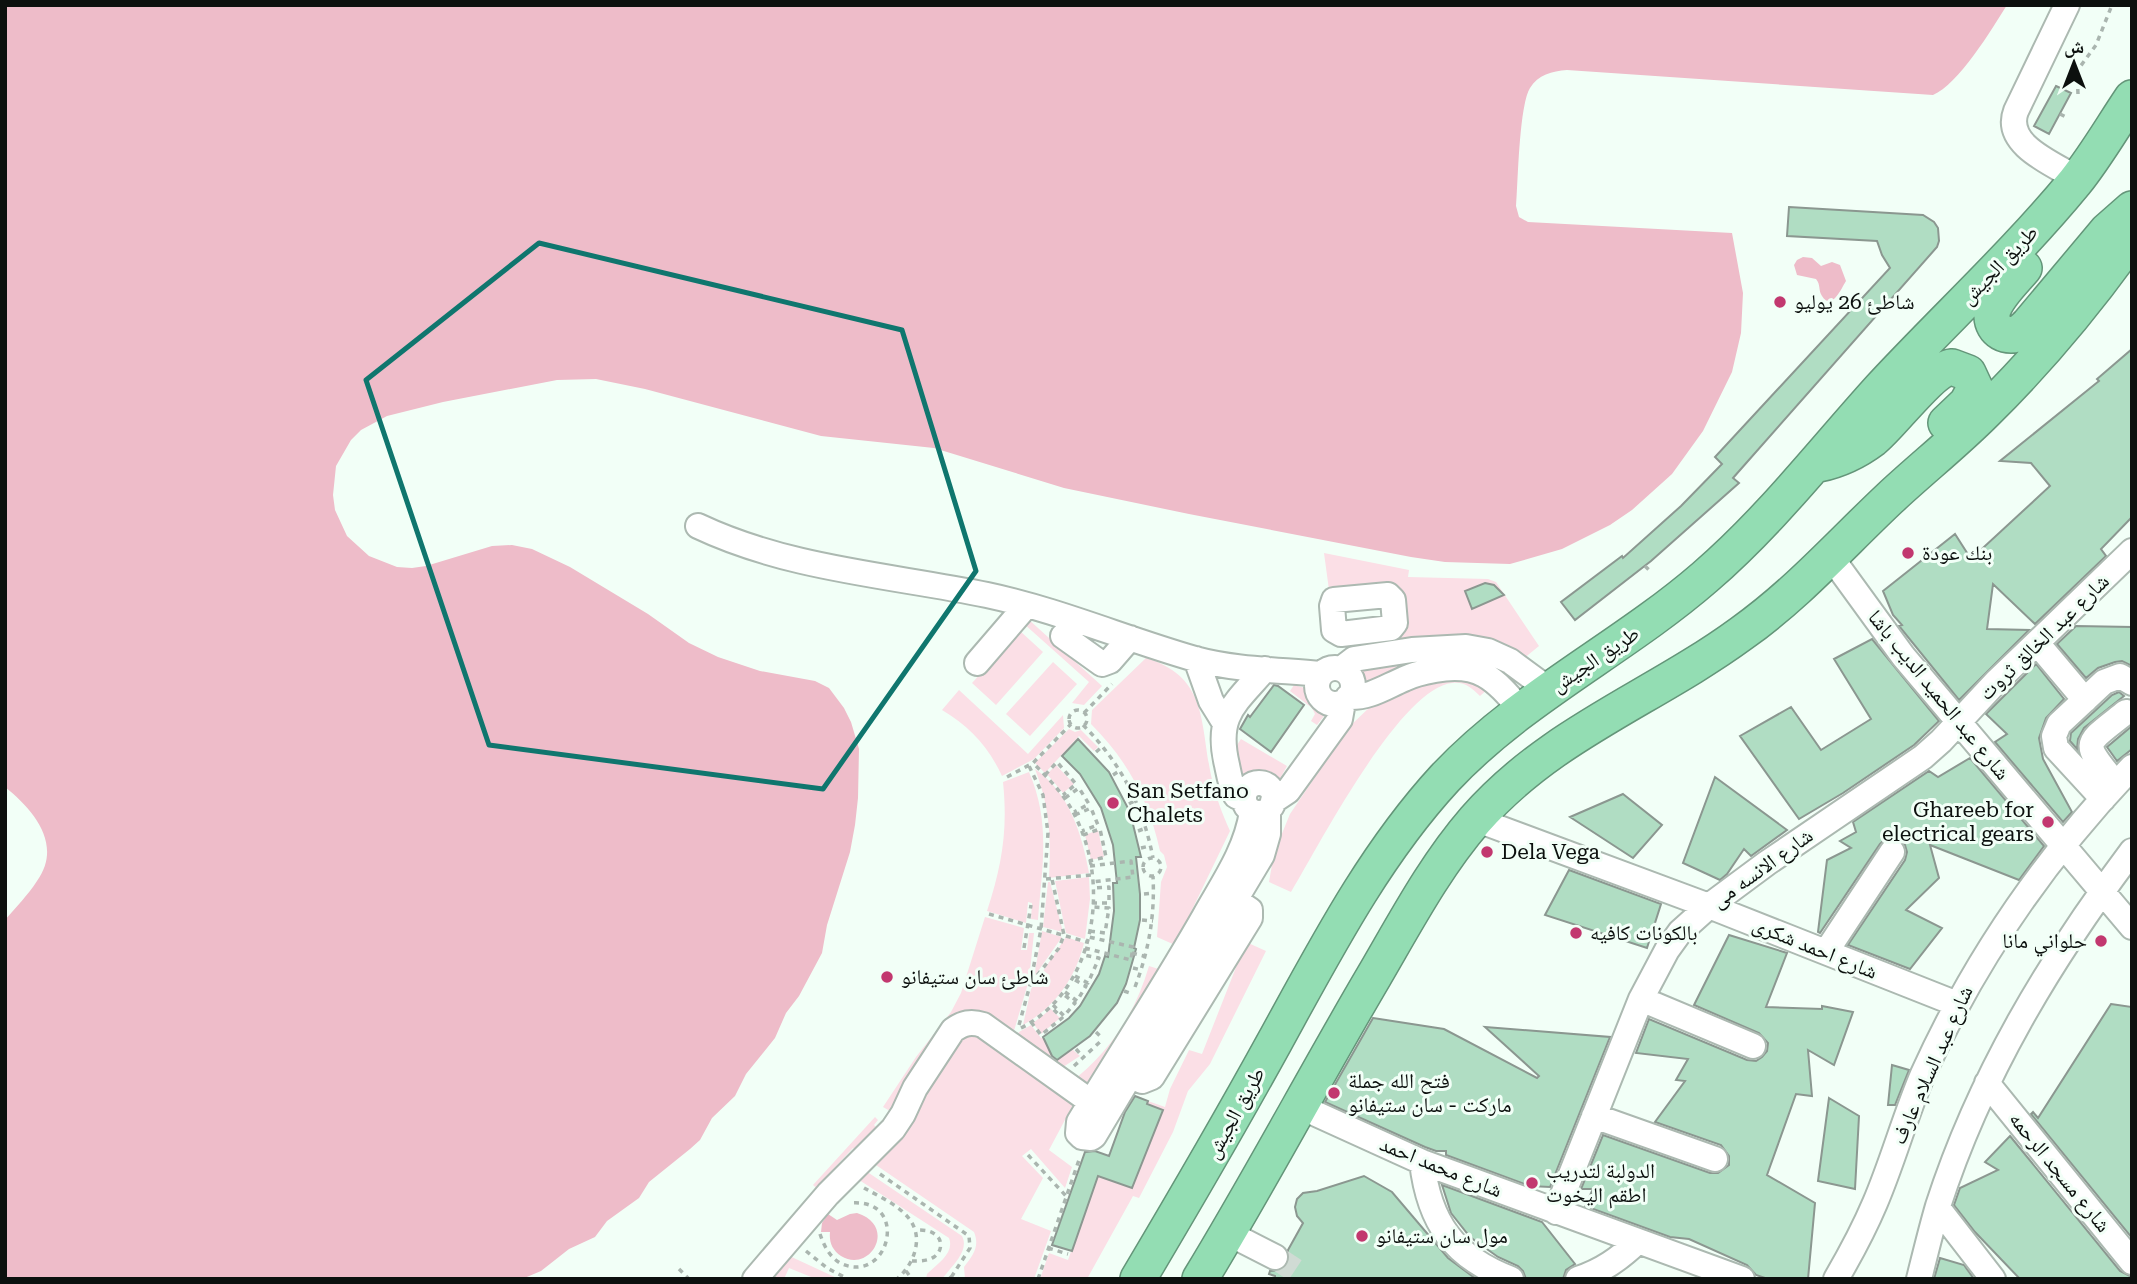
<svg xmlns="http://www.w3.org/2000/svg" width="2137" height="1284" viewBox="0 0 2137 1284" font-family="'Roboto Serif','Noto Naskh Arabic',serif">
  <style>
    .green { fill: #fbdfe6; fill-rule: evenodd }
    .water { fill: #eebcc9 }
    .building { fill: #b0ddc3; stroke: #8b9790; stroke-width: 2 }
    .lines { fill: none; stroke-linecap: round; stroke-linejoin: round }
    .minor-tunnel { stroke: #d0dbd4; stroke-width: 24; stroke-dasharray: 24 12; stroke-linecap: butt }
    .minor-casing { stroke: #acb9b1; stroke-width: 28 }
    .highway-casing { stroke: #649579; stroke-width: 38 }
    .path { stroke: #aab5af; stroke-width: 3.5; stroke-dasharray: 5 5; stroke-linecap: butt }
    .minor { stroke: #fff; stroke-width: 24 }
    .highway { stroke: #93ddb3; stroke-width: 35 }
    .marked { fill: none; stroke: #0f766e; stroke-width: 5; stroke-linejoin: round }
    .poi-dot { fill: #c2386f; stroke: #f2fff7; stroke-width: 2.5 }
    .labels { text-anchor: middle; stroke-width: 6; stroke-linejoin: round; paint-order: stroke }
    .street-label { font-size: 21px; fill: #0c100e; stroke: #f2fff7 }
    .poi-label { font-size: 21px; fill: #0c100e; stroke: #f2fff7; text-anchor: start }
  </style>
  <rect width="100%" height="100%" fill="#f2fff7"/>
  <path class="green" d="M1324 553 1409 570 1408 577 1488 579 1496 582 1539 646 1523 659 1405 640 1344 642 1394 633 1400 592 1329 590ZM1485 583 1494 585 1502 596 1472 609 1465 591Z
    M1027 618 1102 686 1084 705 1072 703 1089 682 1023 623Z
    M1020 631 1043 652 996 705 972 683Z
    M1146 658C1208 677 1200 723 1211 775 1215 795 1222 813 1230 831L1175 945 1157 937 1161 882 1167 867 1164 855 1160 851C1149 800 1127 760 1091 724L1092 710Z
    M1407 660 1411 671 1358 687 1357 678 1352 669Z
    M1053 662 1077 684 1030 736 1006 714Z
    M1448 674 1489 688 1480 696C1472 688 1464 681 1452 683 1400 688 1318 847 1291 892L1269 882 1274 853 1290 814 1348 728 1373 704Z
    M1294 685 1312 690 1314 702 1327 709V712L1317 725 1311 721 1315 714 1312 708 1290 691Z
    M959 690 1028 754 1063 715 1064 728 1034 759 1002 776C988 746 970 727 942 710Z
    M1069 729 1075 732 1081 730 1098 747 1094 751 1079 736 1045 773 1035 763Z
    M1241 739 1287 766 1277 784 1258 777 1242 781 1235 748Z
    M1056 765 1074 784 1063 793 1047 774Z
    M1035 769C1069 792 1082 834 1089 873L1049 878C1051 836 1050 808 1035 769Z
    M1029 772C1051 823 1042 866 1038 920L1031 919 1032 903 1028 902 1026 923 987 911C1002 865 1008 830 1003 782Z
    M1098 830 1104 857 1091 860 1085 835Z
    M1089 877 1090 899 1085 939 1066 933 1055 881Z
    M1048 882H1050L1063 932 1043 927Z
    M985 917 1024 928 1021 950H1027L1029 933H1034L1029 980 1011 1041 980 1020 890 1111 883 1107 916 1057 951 1012 961 993Z
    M1042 931 1062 937 1034 977Z
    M1066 937 1084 943C1075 979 1055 1007 1023 1025L1031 989Z
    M1246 942 1266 951 1210 1064 1188 1091 1173 1132 1139 1198 1133 1196 1087 1279H1040L1049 1253 1068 1260 1098 1176 1132 1188 1163 1111 1150 1106 1143 1124 1124 1116 1129 1104 1144 1110 1148 1101 1165 1107 1170 1089 1189 1050 1202 1054Z
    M1149 966 1168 972 1085 1092 1070 1083C1110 1052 1135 1014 1149 966Z
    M1051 1009 1060 1018 1041 1034 1033 1023Z
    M1031 1025 1041 1038 1043 1037 1054 1061 1073 1050 1080 1056 1063 1067 1016 1037 1019 1032Z
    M969 1027 1075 1101 1049 1150 1072 1167 1065 1188 1031 1149 1022 1156 1043 1178 1021 1219 1051 1231 1034 1279H965L964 1267C973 1255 980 1247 974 1232L873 1163Z
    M875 1117 878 1120 874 1125 877 1128 860 1153 853 1148 822 1181 827 1185 821 1192 813 1185Z
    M863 1169 962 1236C970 1251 951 1267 942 1279H926L927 1274C937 1264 955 1253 949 1238L856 1178Z
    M783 1253 839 1279H816L789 1268 784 1279H763Z"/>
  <path class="water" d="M5 5H2007C1992 29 1958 85 1933 95L1567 70C1552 71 1538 75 1530 88 1519 106 1518 182 1516 206L1519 217 1528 222 1732 233 1743 293 1741 333 1732 372 1703 431 1672 474 1632 510 1610 525 1562 549 1510 564 1445 562 1411 557 1189 514 1064 488 934 448 821 436 645 389 596 379 557 380 443 402 387 416 361 430 351 440 336 466 333 495 335 510 347 536 369 556 397 567 412 568 426 566 492 546 512 545 532 549 570 567 648 614 689 643 718 657 760 671 815 681 829 688 844 708 851 722 859 749 858 798 855 825 850 852 827 925 822 953 799 996 786 1013 775 1038 746 1074 735 1096 712 1118 700 1140 690 1149 649 1182 639 1198 607 1221 595 1237 569 1249 541 1271 522 1279H5V920C16 907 28 895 37 881 63 845 34 810 5 787Z
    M1803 257 1812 258 1821 266 1832 262 1840 265 1846 281C1842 287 1832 312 1822 296 1818 290 1821 285 1816 279L1797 275 1794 265 1797 260Z
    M857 1213C898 1226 870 1274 841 1256 832 1250 829 1242 830 1232H821L822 1223 828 1214 837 1220 850 1214Z"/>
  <path class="building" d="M2056 86 2071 93 2049 134 2034 126Z
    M1789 207 1923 215 1934 222 1938 228 1939 241 1937 247 1733 478 1739 483 1651 561 1575 620 1561 602 1622 556 1623 558 1681 506 1722 464 1715 457 1890 268 1882 255 1877 241 1787 236Z
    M2132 349V517L2101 549 2106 556 2035 624 1993 584 1987 629 2029 630 1959 700 1899 626 1902 625 1893 615 1883 591 1955 534 1971 559 2050 486 2031 463 2000 461 2099 381 2097 379Z
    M1485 583 1494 585 1504 595 1472 609 1465 591Z
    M2076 626 2132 627V666L2122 661 2115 662 2098 668 2086 678 2057 644Z
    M1872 639 1939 721 1914 745 1843 793 1799 819 1740 736 1791 707 1821 750 1871 719 1834 659Z
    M2036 664 2064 699 2046 718 2039 738 2043 759 2072 812 2063 822 1995 742 2007 734 1986 714Z
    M1274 685 1278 686 1304 705 1271 752 1240 729 1248 715 1250 717Z
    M2119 692 2124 696 2084 728 2078 739 2077 749 2070 741 2071 733 2112 695Z
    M2132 726V749L2117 761 2107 747Z
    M1078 739 1109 772 1130 812 1141 857H1136L1140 894V920L1134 948 1136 949 1126 984 1117 1003 1090 1036 1057 1060 1052 1056 1043 1037 1069 1018 1080 1006 1099 974 1105 956 1108 957 1114 911 1113 883H1117L1113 845 1101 808 1080 774 1062 756Z
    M1970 758 2044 846 2019 880 1930 845 1939 878 1906 910 1942 928 1910 969 1848 945 1905 860 1907 852 1905 845 1900 839 1886 838 1880 844 1820 933 1818 932 1827 860 1851 848 1840 841 1856 832 1853 822 1929 771 1938 777Z
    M1715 777 1787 830 1751 856 1744 849 1727 874 1720 880 1683 863Z
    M1623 794 1662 825 1633 858 1570 817Z
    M1569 870 1661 904 1647 948 1545 915Z
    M1729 935 1787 953 1766 1007 1822 1009V1006L1853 1012 1834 1065 1808 1050 1812 1096 1796 1094 1767 1175 1815 1203 1808 1279H1768L1756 1275 1747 1265 1689 1239 1670 1237 1585 1206 1593 1189H1581L1603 1135 1710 1173H1718L1729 1165V1156L1721 1145 1655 1122 1685 1081 1676 1080 1688 1059 1636 1053 1649 1019 1747 1060 1756 1061 1762 1057 1767 1051 1768 1043 1759 1033 1694 1005Z
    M2111 1004 2132 1007V1238L2031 1114 2033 1112 2038 1118Z
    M1373 1018 1444 1029 1537 1078 1539 1076 1485 1027 1610 1037 1550 1187 1530 1186 1446 1155V1151H1436L1425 1147 1325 1102Z
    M1892 1065 1909 1070 1895 1105H1888Z
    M1135 1096 1148 1101 1147 1104 1163 1110 1132 1188 1098 1176 1072 1251 1052 1245 1085 1152 1095 1151 1109 1156 1125 1112Z
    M1829 1098 1859 1116 1855 1189 1818 1181Z
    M2010 1136 2120 1271 2132 1277V1279H2020L1975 1232 1954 1205 1960 1188 1998 1170 1985 1162Z
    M1364 1176 1392 1192 1448 1258 1476 1279H1275V1276L1269 1274 1270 1271 1282 1270 1288 1263V1250L1303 1223 1297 1216 1295 1207 1297 1199 1303 1193 1317 1191Z
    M1442 1185 1542 1222 1575 1264 1566 1270 1563 1279H1526L1523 1271 1518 1266 1498 1257 1470 1237 1451 1213Z
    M1940 1258 1964 1265 1974 1279H1934Z"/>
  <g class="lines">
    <path class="minor-tunnel" d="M1275 1257 1299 1273 1302 1279"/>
    <g class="minor-casing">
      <path id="minor" d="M2067 5 2016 111C2003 145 2054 164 2078 179
        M698 526C789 569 889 575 987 595 1058 610 1125 639 1195 659 1235 670 1280 670 1321 674
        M1831 557 1903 656 2132 927
        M1388 595 1393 600 1395 623 1391 628 1341 634 1334 630 1332 606 1334 600Z
        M1063 636 1102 664 1110 661 1130 638
        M2037 643 2085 700
        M1196 659 1211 701 1224 722
        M977 663 1026 606
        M1317 686a18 18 0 1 1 36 0a18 18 0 1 1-36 0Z
        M1341 669 1354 659 1412 650 1466 647 1488 651 1510 661 1548 689
        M1348 697C1370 698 1385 687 1404 679 1414 674 1424 672 1435 670 1479 662 1494 678 1521 710
        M1244 798a15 15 0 1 1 30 0a15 15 0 1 1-30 0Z
        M2116 784C2081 741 2083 746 2126 712
        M1243 799 1236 796C1231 787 1229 775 1227 765 1215 715 1235 704 1265 669
        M2103 799 2056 748 2054 736 2059 724 2104 682 2120 676 2132 683
        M1273 801 1288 791 1340 719 1343 702
        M1252 812C1246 851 1223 883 1204 917 1164 987 1120 1054 1079 1122L1078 1133 1082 1137 1091 1138 1094 1136 1262 855 1268 834V810
        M1475 819 1709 906 1957 1004
        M1826 952 1892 852
        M1641 999 1753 1046
        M1130 1076 1142 1081 1152 1077 1250 918V910L1235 900
        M1987 1083 2132 1262
        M1301 1107 1422 1162 1742 1279
        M1594 1116 1715 1159
        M1422 1162C1429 1222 1453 1257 1511 1279
        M1938 1208 1993 1279
        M1556 1212 1641 999 1667 950 1680 932 1709 906 1767 863 1923 757 1941 741 1996 682 2132 551
        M1228 1233 1275 1257
        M755 1279 828 1194 893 1129 903 1114 915 1088 953 1030C963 1023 971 1021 983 1025L1091 1102
        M1578 1279C1602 1271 1619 1259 1637 1242
        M1836 1279C1850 1255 1864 1229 1875 1203 1893 1161 1905 1116 1923 1074 1975 959 2045 858 2132 767
        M1919 1279C1925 1255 1931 1230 1938 1206 1980 1076 2050 960 2132 851"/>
    </g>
    <g class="highway-casing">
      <path id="highway" d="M2024 268C2014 280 2000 293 1994 307 1988 320 1996 335 2011 335 2018 335 2024 329 2029 324L2107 231 2132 209
        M1819 464C1838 460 1857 451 1873 439 1893 423 1931 369 1952 367L1968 373 1975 388 1967 403 1946 423
        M1138 1279C1185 1200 1231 1121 1275 1041 1325 950 1374 855 1445 778 1521 697 1622 649 1705 577 1771 520 1823 452 1881 388 1945 319 2015 255 2075 182 2096 156 2113 126 2132 98
        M1200 1279C1261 1179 1315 1076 1374 976 1405 923 1435 866 1475 820 1551 733 1652 699 1742 633 1797 594 1841 544 1890 498 1921 469 1954 443 1985 412 2039 359 2088 300 2132 238"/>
    </g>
    <path class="path" d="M2078 94 2077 71 2096 45 2112 5
      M2060 114 2066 117
      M1645 566 1650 571
      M1069 719a9 9 0 1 1 18 0a9 9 0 1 1-18 0Z
      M1084 713 1112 684
      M1083 725C1121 763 1143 806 1153 858
      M1096 752 1103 746
      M1045 775 1057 762 1076 784 1063 795
      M1113 775 1121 770
      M1007 777 1033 763 1071 724
      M1065 798 1079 788 1089 804 1074 812
      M1129 804 1136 800
      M1075 815 1091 808 1098 825 1082 831
      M1138 831 1146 828
      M1083 835 1100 829 1106 857 1089 861
      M1141 848 1150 846
      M1143 867a9 9 0 1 1 18 0a9 9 0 1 1-18 0Z
      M1090 866 1131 861 1133 877 1092 882
      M1046 879 1091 875
      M1144 894 1154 893
      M1092 903H1109V887L1093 888
      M989 914 1087 942
      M1142 920 1153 921
      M1090 931 1105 933 1109 908 1093 907
      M1024 948 1031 905
      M1085 948 1131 960 1133 947 1089 937
      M1132 953 1151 958
      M1133 968 1142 970
      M1075 976 1088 983 1099 958 1084 955
      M1031 983 1059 948 1064 935 1052 879
      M1135 987C1149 950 1155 915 1153 876
      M1124 991 1133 994
      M1065 992 1077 1001 1086 986 1073 979
      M1053 1005 1064 1016 1075 1003 1063 994
      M1031 1022 1041 1035 1062 1018 1051 1007
      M1019 1025 1030 985 1041 929 1048 833 1043 795 1029 766
      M1021 1028C1094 991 1111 888 1076 818 1066 796 1050 780 1033 763
      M1096 1032 1103 1039
      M1076 1049 1084 1058
      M1074 1066 1102 1040
      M1028 1155 1066 1196
      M880 1174 969 1236 970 1248 952 1276
      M864 1188C887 1201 921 1214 916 1246 914 1259 907 1270 897 1279
      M820 1234C824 1246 830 1258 842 1264 890 1284 910 1198 851 1203
      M1048 1248 1068 1254
      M806 1251 827 1268 848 1279
      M912 1261C919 1261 928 1261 934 1257 943 1251 943 1238 933 1233 929 1230 921 1230 916 1230
      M679 1269 689 1279
      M906 1271 912 1279
      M949 1279 952 1276 959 1279
      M1038 1279 1080 1157"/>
    <use href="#minor" class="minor"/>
    <use href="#highway" class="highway"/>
  </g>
  <path class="marked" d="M539 243 902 330 976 571 823 789 489 745 366 380Z"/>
  <g class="poi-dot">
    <circle cx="1780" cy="302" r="7"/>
    <circle cx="1908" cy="553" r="7"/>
    <circle cx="1113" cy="803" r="7"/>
    <circle cx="2048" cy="822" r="7"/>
    <circle cx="1487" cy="852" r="7"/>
    <circle cx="1576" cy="933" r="7"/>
    <circle cx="2101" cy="941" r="7"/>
    <circle cx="887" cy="977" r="7"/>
    <circle cx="1334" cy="1093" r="7"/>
    <circle cx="1532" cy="1183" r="7"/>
    <circle cx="1362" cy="1236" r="7"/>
  </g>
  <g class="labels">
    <g class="street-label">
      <text transform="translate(1999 265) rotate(-46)" y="7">طريق الجيش</text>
      <text transform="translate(2044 637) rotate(-44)" y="7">شارع عبد الخالق ثروت</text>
      <text transform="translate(1595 659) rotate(-34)" y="7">طريق الجيش</text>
      <text transform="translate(1939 695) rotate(51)" y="7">شارع عبد الحميد الديب باشا</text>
      <text transform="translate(1762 868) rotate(-36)" y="7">شارع الانسه مى</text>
      <text transform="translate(1815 948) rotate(22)" y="7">شارع احمد شكرى</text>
      <text transform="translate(1932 1065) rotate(-66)" y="7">شارع عبد السلام عارف</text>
      <text transform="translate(1235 1113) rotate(-61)" y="7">طريق الجيش</text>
      <text transform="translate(1441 1167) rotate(22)" y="7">شارع محمد احمد</text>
      <text transform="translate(2060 1172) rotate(51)" y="7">شارع مسجد الرحمه</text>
    </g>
    <g class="poi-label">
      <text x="1794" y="309">شاطئ 26 يوليو</text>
      <text x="1922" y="560">بنك عودة</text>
      <text x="1127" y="798">San Setfano<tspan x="1127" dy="24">Chalets</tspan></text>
      <text x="2034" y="817" text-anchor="end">Ghareeb for<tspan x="2034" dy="24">electrical gears</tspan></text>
      <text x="1501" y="859">Dela Vega</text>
      <text x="1590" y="940">بالكونات كافيه</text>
      <text x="2087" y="948" text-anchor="end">حلواني مانا</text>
      <text x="901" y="984">شاطئ سان ستيفانو</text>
      <text x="1348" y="1088">فتح الله جملة<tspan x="1348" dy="24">ماركت - سان ستيفانو</tspan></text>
      <text x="1546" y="1178">الدولبة لتدريب<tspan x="1546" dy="24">اطقم اليخوت</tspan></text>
      <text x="1376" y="1243">مول سان ستيفانو</text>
    </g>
  </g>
  <rect width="2137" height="1284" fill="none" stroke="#0c100e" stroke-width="14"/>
  <g transform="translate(2074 63)" stroke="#f2fff7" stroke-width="5" paint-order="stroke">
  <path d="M0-5L12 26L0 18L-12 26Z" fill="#0c100e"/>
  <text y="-10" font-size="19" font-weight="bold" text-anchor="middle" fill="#0c100e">ش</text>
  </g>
</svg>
